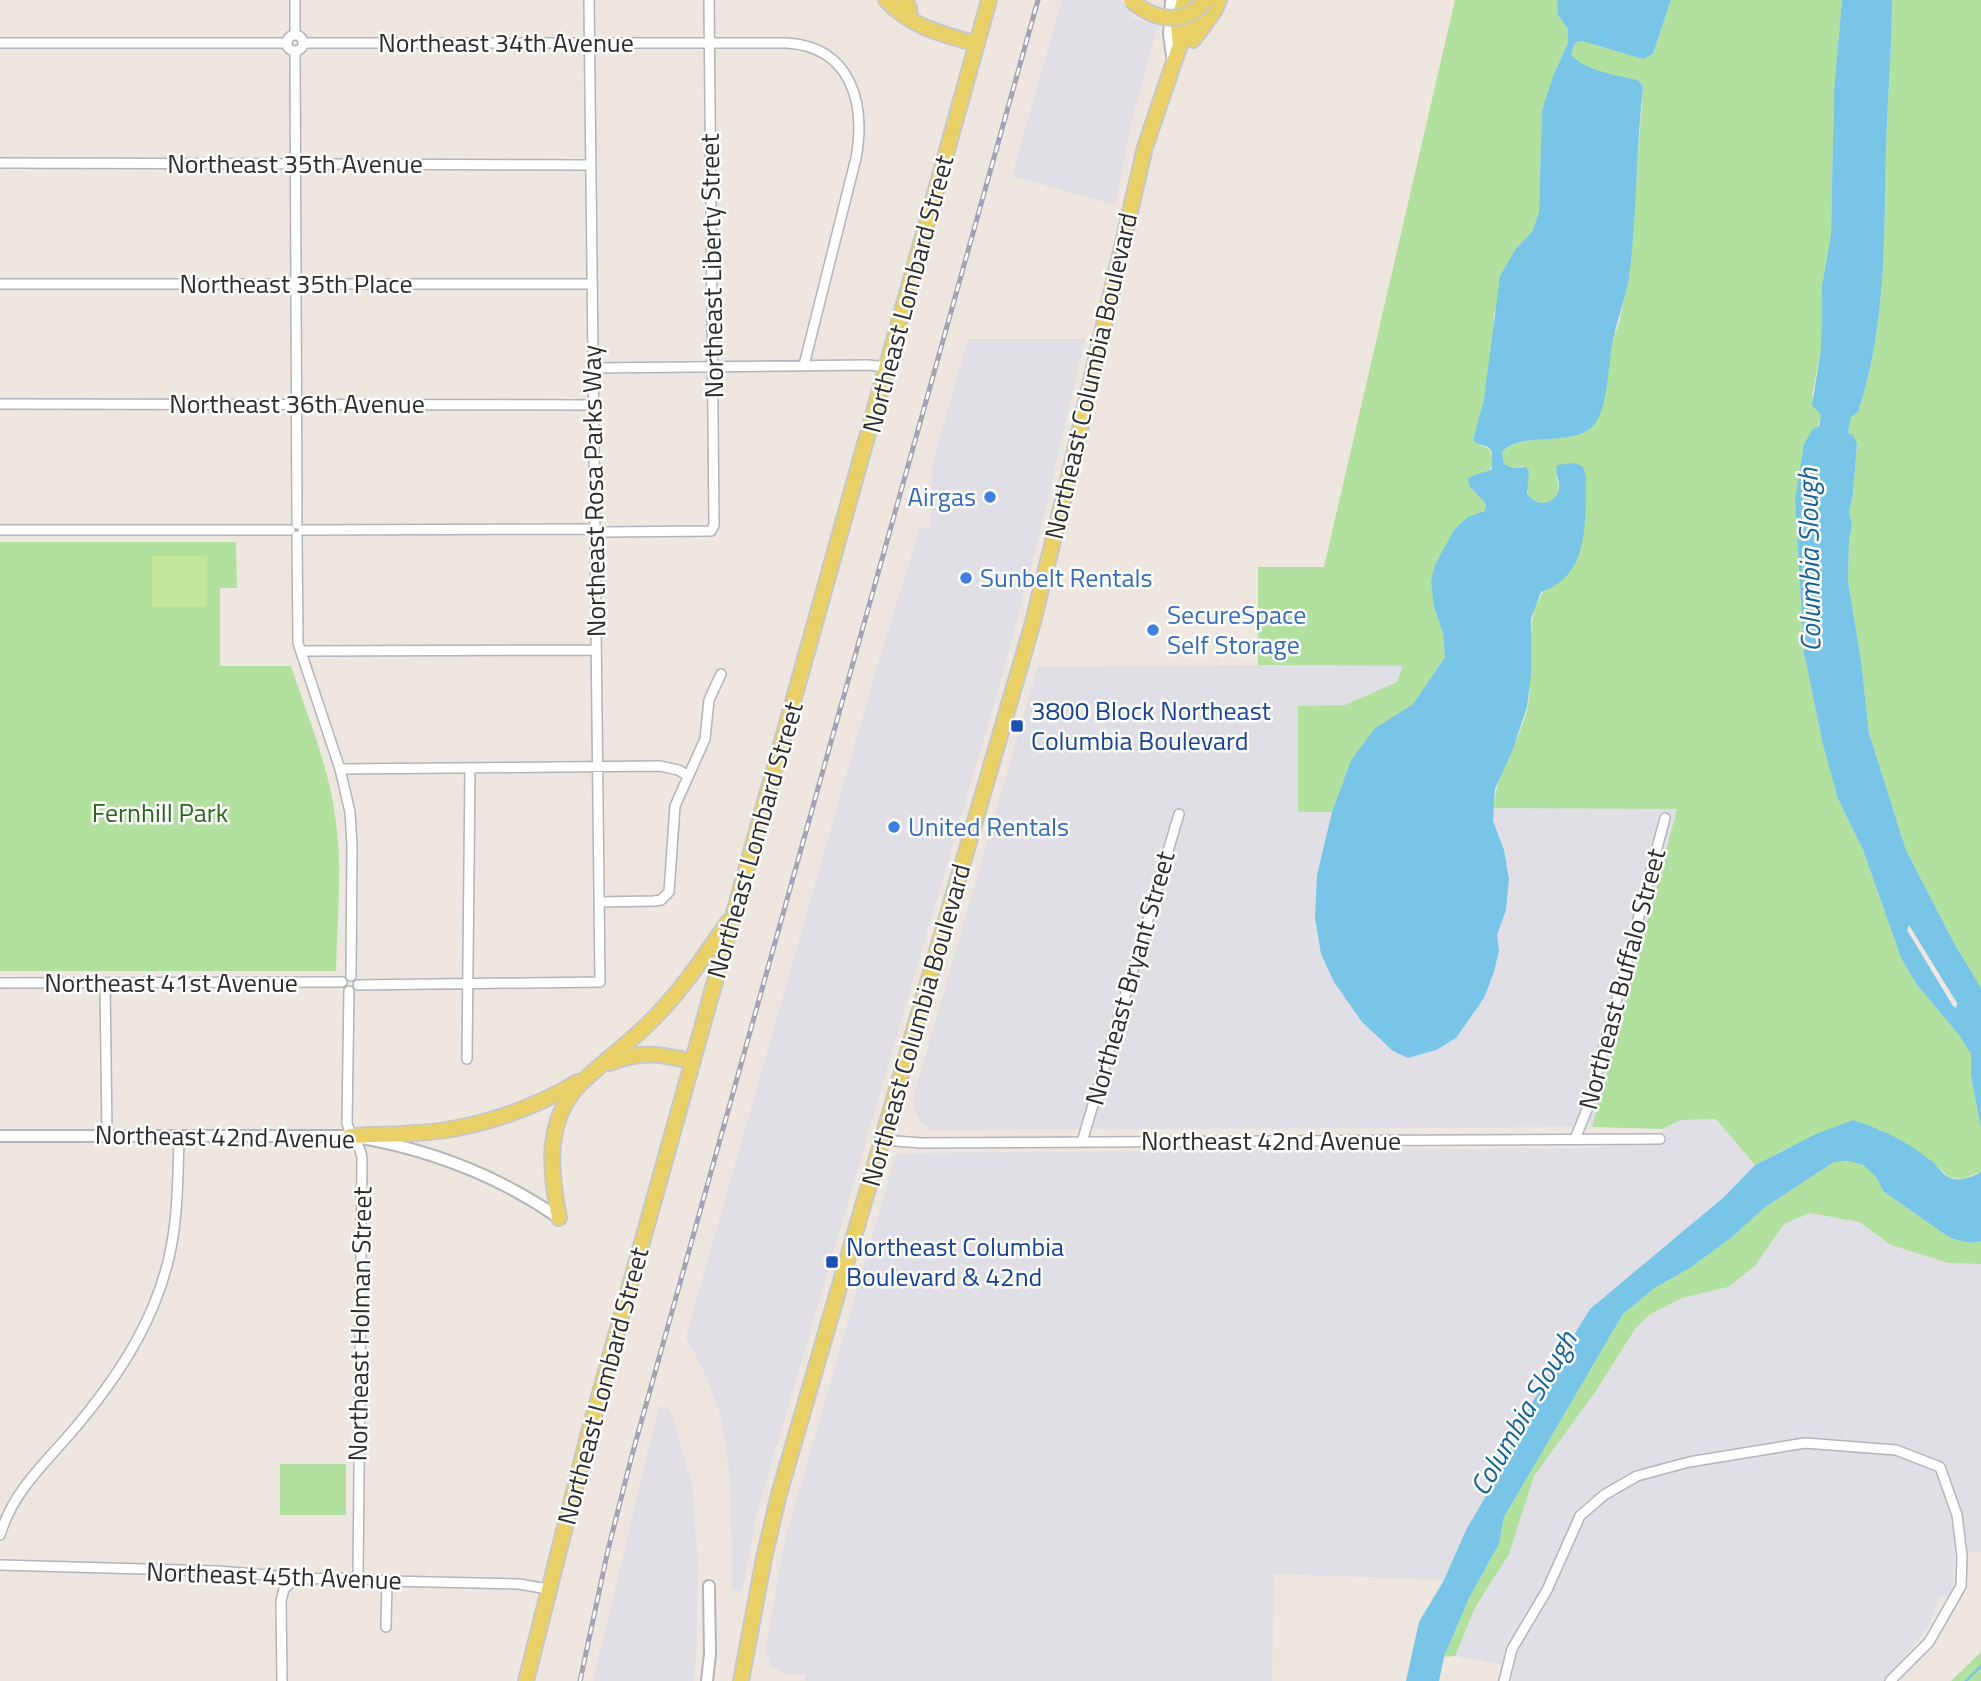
<svg xmlns="http://www.w3.org/2000/svg" width="1981" height="1681" viewBox="0 0 1981 1681" font-family="'Titillium Web',sans-serif">
  <style>
    .industrial { fill: #e1dfe6 }
    .green { fill: #b2e09f }
    .pitch { fill: #c3e69b }
    .water { fill: #78c5e8; fill-rule: evenodd }
    .lines { fill: none; stroke-linecap: round; stroke-linejoin: round }
    .stream { stroke: #78c5e8; stroke-width: 2.5 }
    .minor-casing { stroke: #b2b4be; stroke-width: 12 }
    .tertiary-casing { stroke: #b2b4be; stroke-width: 14 }
    .secondary-casing { stroke: #b2b4be; stroke-width: 16 }
    .primary-casing { stroke: #c8c8c8; stroke-width: 18 }
    .minor { stroke: #fff; stroke-width: 9 }
    .tertiary { stroke: #fff; stroke-width: 10 }
    .secondary { stroke: #fff; stroke-width: 12 }
    .primary { stroke: #e9d168; stroke-width: 14 }
    .rail-casing { stroke: #a2a4b5; stroke-width: 5 }
    .rail { stroke: #fff; stroke-width: 2.5; stroke-dasharray: 8; stroke-linecap: butt }
    .primary-bridge-casing { stroke: #c8c8c8; stroke-width: 18; stroke-linecap: butt }
    .primary-bridge { stroke: #e9d168; stroke-width: 14 }
    .shop-dot { fill: #3f7fe0; stroke: #fff; stroke-width: 2.5 }
    .transit-dot { fill: #1a4fb4; stroke: #fff; stroke-width: 2.5 }
    .labels { text-anchor: middle; stroke-width: 5; stroke-linejoin: round; paint-order: stroke }
    .street-label { font-size: 26px; fill: #2c2c2c; stroke: #fff }
    .shop-label { font-size: 26px; fill: #366cbe; stroke: #fff; text-anchor: start }
    .transit-label { font-size: 26px; fill: #164399; stroke: #fff; text-anchor: start }
    .park-label { font-size: 26px; fill: #2a661f; stroke: #fff }
    .water-label { font-size: 28px; font-style: italic; fill: #156396; stroke: #fff }
  </style>
  <rect width="100%" height="100%" fill="#ede7df"/>
  <path class="industrial" d="M1062 0H1121L1134 18 1158 26 1132 119 1115 205 1012 176Z
    M968 339H1085L1041 528 1004 670 757 1513 742 1591 732 1590 731 1498 727 1453 719 1410 706 1376 686 1337 876 670 920 528H931L932 466Z
    M1258 665 1404 666 1397 682 1345 705 1298 706V811L1332 812 1317 875 1315 918 1321 955 1334 982 1499 950 1497 935 1506 910 1504 850 1493 821 1494 808H1677L1592 1127 930 1130 921 1122 914 1110 913 1098 1038 666Z
    M1716 1119 1755 1165 1724 1197 1590 1309 1527 1411 1486 1496 1466 1531 1444 1580 1274 1574 1272 1681H805V1674H786L771 1666 766 1653 767 1640 785 1540 895 1157 900 1153 1598 1148V1138L1662 1137V1129L1681 1120Z
    M1810 1213 1859 1222 1891 1245 1948 1263 1981 1264V1552L1955 1551 1952 1596 1939 1597 1929 1626 1910 1651 1885 1681H1512L1514 1667 1455 1656 1476 1606 1509 1554 1534 1476 1596 1391 1635 1329 1649 1315 1682 1298 1728 1287 1755 1266 1784 1224Z
    M659 1406 670 1409 692 1485 698 1561 696 1663 693 1681H593Z"/>
  <path class="green" d="M1455 0H1557L1558 15 1568 29V43L1553 76 1542 110 1539 212 1532 232 1515 250 1494 313 1493 342 1484 399 1474 436 1482 446C1493 448 1492 456 1493 466L1486 473H1479L1470 487 1486 504 1485 511 1480 515 1434 607 1443 632 1445 657 1413 704 1375 728 1351 760 1332 812H1298V706L1345 705 1397 682 1403 666 1258 665V567H1324Z
    M1671 0H1842L1834 90 1831 234 1822 286 1821 349 1812 396 1821 415 1795 501 1804 653 1823 745 1838 799 1863 850 1901 958 1917 985 1959 1035 1971 1054V1076L1981 1129V1171L1964 1179 1949 1177 1930 1160 1879 1129 1789 1147 1755 1165 1716 1119 1681 1120 1662 1129 1592 1127 1677 809 1494 808C1495 772 1521 741 1528 705 1533 674 1527 635 1535 608L1585 505 1556 474 1559 489C1555 497 1553 504 1543 503 1522 502 1528 480 1523 466L1513 468 1504 464 1502 452C1514 440 1538 440 1554 438L1612 342 1619 323 1629 278 1643 87 1638 80C1617 76 1584 72 1571 54L1575 43 1582 41 1643 59 1653 54Z
    M1892 0H1981V988L1954 943 1906 850 1869 733 1861 660 1848 581 1849 541 1852 524 1849 511 1853 494 1857 445 1848 433 1851 416 1858 412C1886 328 1884 242 1886 154 1887 103 1892 51 1892 0Z
    M0 542H236L237 588H220V666H291C307 715 328 764 335 815 343 866 337 920 336 971H0Z
    M1849 1161 1863 1165 1877 1178 1883 1191 1950 1238 1970 1243 1981 1241V1264L1948 1263 1891 1245 1859 1222 1810 1213 1784 1224 1755 1266 1728 1287 1682 1298 1649 1315 1635 1329 1596 1391 1534 1476 1509 1554 1476 1606 1455 1656 1444 1657 1469 1598 1499 1544 1504 1517 1623 1314 1656 1287 1690 1268 1731 1238 1764 1208 1834 1162Z
    M280 1464H346V1515H280Z
    M1981 1652V1681H1951Z"/>
  <path class="pitch" d="M152 556H207V607H152Z"/>
  <path class="water" d="M1557 0H1671L1653 54 1643 59 1582 41 1575 43 1571 54C1582 70 1619 76 1638 80L1643 87C1636 150 1637 215 1629 278 1625 301 1616 323 1612 345 1608 365 1608 413 1592 427 1570 447 1521 431 1502 452L1504 464 1513 468 1526 467 1529 471 1527 493C1535 506 1551 507 1558 492 1562 482 1554 475 1557 465L1575 463 1583 467 1586 476C1585 518 1591 576 1541 592L1531 619V675L1527 707 1513 749 1495 789 1493 821 1504 850 1509 879 1506 910 1497 935 1499 950 1494 972 1484 998 1456 1038 1436 1050 1408 1058 1393 1051 1362 1022 1334 982 1321 954 1315 918 1317 875 1332 812 1351 760 1375 728 1413 704 1445 657 1443 633 1434 607 1431 581 1435 565 1454 530 1468 517 1485 511 1486 504 1470 487 1468 479C1475 472 1484 474 1492 469V452L1488 447 1474 442V436L1484 399 1500 276 1515 250 1532 232 1539 212 1542 110 1553 76 1568 43V29L1558 15Z
    M1842 0H1892C1892 51 1887 103 1886 154 1884 242 1886 328 1858 412L1851 417 1848 433 1853 435 1857 444 1853 494 1849 511 1852 524 1849 541 1848 581 1861 660 1869 733 1906 850 1954 943 1981 988V1129L1971 1076V1054L1959 1035 1917 985 1901 958 1863 850 1838 799 1823 745 1804 653 1795 501 1804 444 1812 430 1819 426 1821 415 1812 405 1821 349 1822 286 1831 234 1834 90ZM1909 925 1957 1003 1956 1008 1953 1006 1907 930Z
    M1853 1120C1881 1129 1907 1141 1930 1160 1937 1165 1943 1175 1950 1178 1960 1181 1973 1178 1981 1171V1241L1970 1243 1950 1238 1883 1191 1877 1178 1863 1165 1849 1161 1834 1162 1764 1208 1731 1238 1690 1268 1656 1287 1623 1314 1504 1517 1499 1544 1469 1598 1444 1657 1439 1681H1406L1419 1622 1444 1580 1466 1530 1486 1496 1527 1411 1590 1309 1724 1197 1755 1165 1816 1134Z"/>
  <g class="lines">
    <path class="stream" d="M1966 1681 1981 1666"/>
    <g class="minor-casing">
      <path id="minor" d="M295 0V35
        M287 43a8 8 0 1 1 16 0a8 8 0 1 1-16 0Z
        M0 43H287
        M303 43H787C851 47 866 103 856 158L804 365
        M295 51 297 524
        M0 163 591 165
        M0 284H592
        M593 368 868 365 888 367
        M0 404 593 405
        M0 530H290
        M303 530 587 529 605 532 711 531 714 525 709 0
        M297 536 298 643 340 769 350 812 352 846 351 976
        M301 651 596 650
        M340 769 660 766 678 770 687 775
        M599 902 654 901 661 900 669 892 675 806 705 739 709 700 721 674
        M0 983 342 982
        M105 983 107 1136
        M358 985 600 982 589 0
        M349 991 347 1123C350 1136 361 1145 362 1158L358 1578
        M467 1059 470 768
        M1575 1139 1588 1107 1665 818
        M883 1140 921 1143 1660 1139
        M1082 1142 1179 814
        M0 1535C14 1488 50 1459 80 1422 122 1371 158 1315 171 1248 178 1212 178 1173 179 1136
        M0 1565 216 1571 268 1575 295 1579 358 1578 387 1581 519 1584 548 1589
        M386 1627 387 1581
        M282 1681 281 1601 284 1589 295 1579
        M1504 1681 1512 1649 1547 1590 1580 1516 1604 1495 1637 1476 1689 1462 1805 1443 1896 1450 1940 1467 1957 1515 1962 1556 1961 1586 1929 1642 1890 1681"/>
    </g>
    <g class="tertiary-casing">
      <path id="tertiary" d="M0 1136H350C426 1148 496 1174 559 1218
        M707 1681 710 1654 709 1586"/>
    </g>
    <g class="secondary-casing">
      <path id="secondary" d="M1172 0 1170 34 1174 62"/>
    </g>
    <g class="primary-casing">
      <path id="primary" d="M886 0C911 27 942 34 977 44
        M905 0 909 8 910 19
        M1193 40 1215 10 1219 0
        M1180 45 1178 23 1184 0
        M610 1063C640 1050 663 1054 693 1062
        M350 1136C384 1134 419 1135 452 1129 497 1121 539 1105 578 1082
        M559 1218C550 1171 544 1120 581 1083 603 1062 628 1044 649 1023 680 993 704 957 728 922
        M526 1681 588 1436 989 0
        M741 1681 764 1558 779 1494 1033 622 1071 468 1145 147 1174 62 1180 45 1194 26 1200 1"/>
    </g>
    <use href="#minor" class="minor"/>
    <use href="#tertiary" class="tertiary"/>
    <use href="#secondary" class="secondary"/>
    <use href="#primary" class="primary"/>
    <g class="rail-casing">
      <path id="rail" d="M580 1681 608 1550 632 1455 1038 0"/>
    </g>
    <use href="#rail" class="rail"/>
    <g class="primary-bridge-casing">
      <path id="primary-bridge" d="M1131 0C1154 21 1185 26 1206 0"/>
    </g>
    <use href="#primary-bridge" class="primary-bridge"/>
  </g>
  <g class="shop-dot">
    <circle cx="990" cy="497" r="7"/>
    <circle cx="966" cy="578" r="7"/>
    <circle cx="1153" cy="630" r="7"/>
    <circle cx="894" cy="827" r="7"/>
  </g>
  <g class="transit-dot">
    <rect x="1010" y="719" width="14" height="14" rx="3.5"/>
    <rect x="825" y="1255" width="14" height="14" rx="3.5"/>
  </g>
  <g class="labels">
    <g class="street-label">
      <text x="506" y="52">Northeast 34th Avenue</text>
      <text x="295" y="173">Northeast 35th Avenue</text>
      <text transform="translate(712 266) rotate(-91)" y="9">Northeast Liberty Street</text>
      <text x="296" y="293">Northeast 35th Place</text>
      <text transform="translate(908 294) rotate(-75)" y="9">Northeast Lombard Street</text>
      <text transform="translate(1091 376) rotate(-77)" y="9">Northeast Columbia Boulevard</text>
      <text x="297" y="413">Northeast 36th Avenue</text>
      <text transform="translate(594 491) rotate(-91)" y="9">Northeast Rosa Parks Way</text>
      <text transform="translate(755 840) rotate(-74)" y="9">Northeast Lombard Street</text>
      <text transform="translate(1130 978) rotate(-74)" y="9">Northeast Bryant Street</text>
      <text transform="translate(1622 979) rotate(-75)" y="9">Northeast Buffalo Street</text>
      <text x="171" y="992">Northeast 41st Avenue</text>
      <text transform="translate(916 1025) rotate(-74)" y="9">Northeast Columbia Boulevard</text>
      <text transform="translate(225 1137) rotate(1)" y="9">Northeast 42nd Avenue</text>
      <text x="1271" y="1150">Northeast 42nd Avenue</text>
      <text transform="translate(360 1324) rotate(-89)" y="9">Northeast Holman Street</text>
      <text transform="translate(603 1386) rotate(-75)" y="9">Northeast Lombard Street</text>
      <text transform="translate(274 1576) rotate(2)" y="9">Northeast 45th Avenue</text>
    </g>
    <g class="shop-label">
      <text x="976" y="506" text-anchor="end">Airgas</text>
      <text x="980" y="587">Sunbelt Rentals</text>
      <text x="1167" y="624">SecureSpace<tspan x="1167" dy="30">Self Storage</tspan></text>
      <text x="908" y="836">United Rentals</text>
    </g>
    <g class="transit-label">
      <text x="1031" y="720">3800 Block Northeast<tspan x="1031" dy="30">Columbia Boulevard</tspan></text>
      <text x="846" y="1256">Northeast Columbia<tspan x="846" dy="30">Boulevard &amp; 42nd</tspan></text>
    </g>
    <g class="park-label">
      <text x="160" y="822">Fernhill Park</text>
    </g>
    <g class="water-label">
      <text transform="translate(1809 560) rotate(-91)" y="10">Columbia Slough</text>
      <text transform="translate(1523 1413) rotate(-60)" y="10">Columbia Slough</text>
    </g>
  </g>
</svg>
